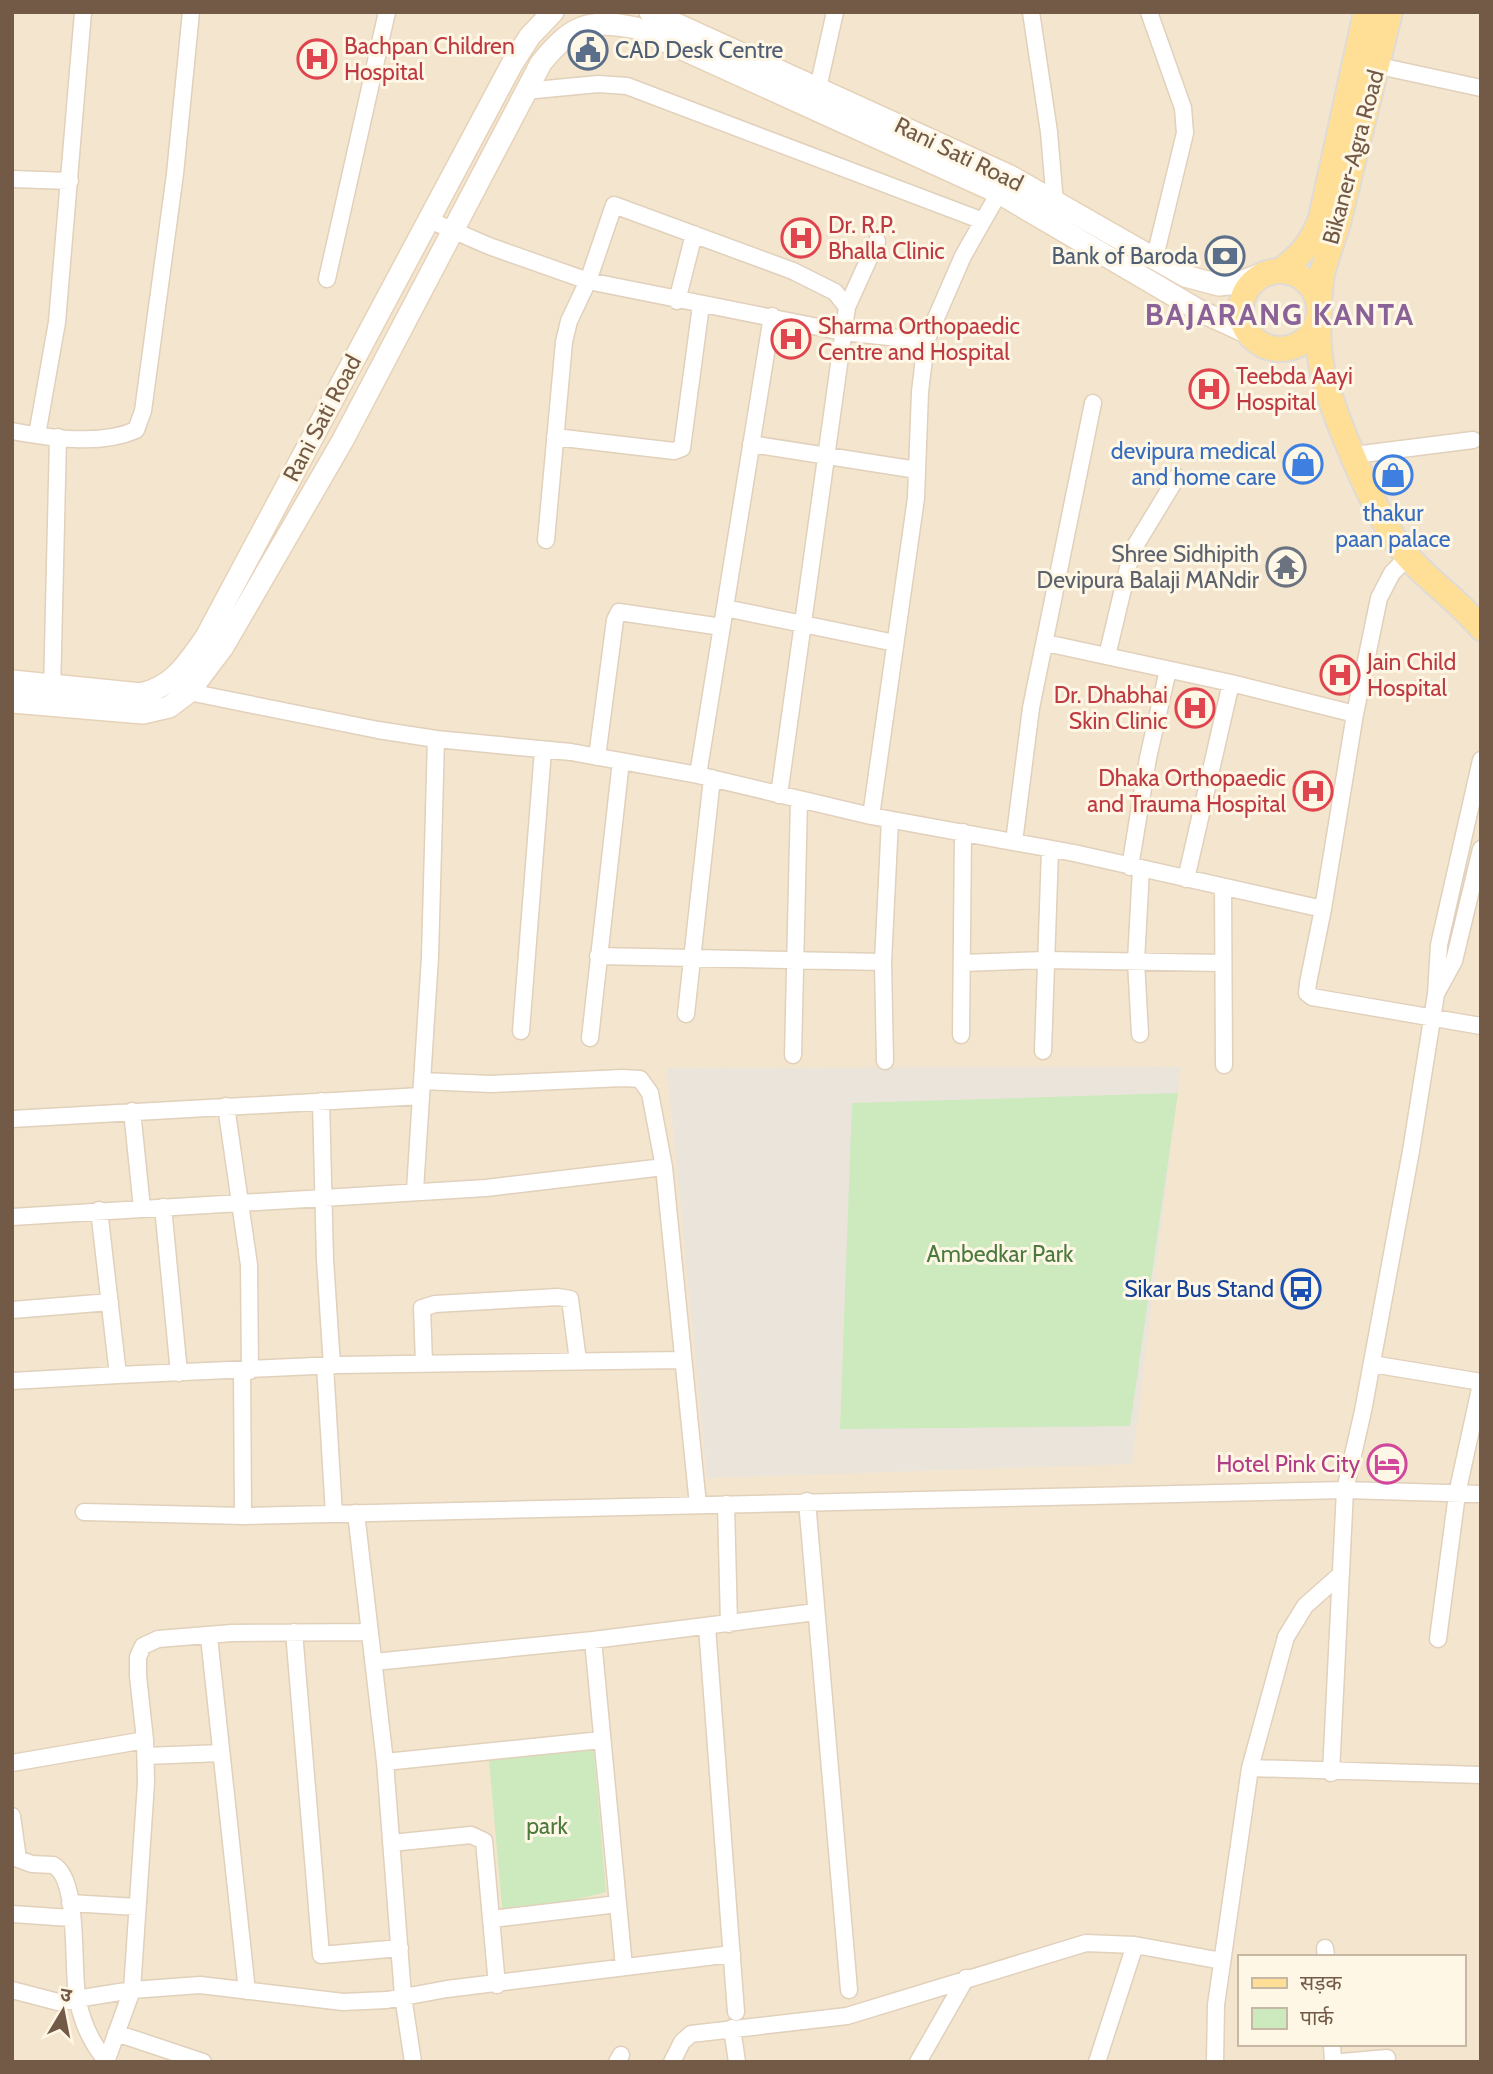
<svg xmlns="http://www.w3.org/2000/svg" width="1493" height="2074" viewBox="0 0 1493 2074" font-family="Cabin,'Noto Sans Devanagari',sans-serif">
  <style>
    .residential { fill: #f4e6ce; fill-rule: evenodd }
    .industrial { fill: #ebe4db }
    .green { fill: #cceabe }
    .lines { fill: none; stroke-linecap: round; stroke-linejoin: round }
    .street-casing { stroke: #e1d0bb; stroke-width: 19 }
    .secondary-casing { stroke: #e6d2b9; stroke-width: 24 }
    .primary-casing { stroke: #e0dbd7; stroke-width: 28 }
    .street { stroke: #fff; stroke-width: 16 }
    .secondary { stroke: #fff; stroke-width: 21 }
    .primary { stroke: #fedf95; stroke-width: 24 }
    .labels { text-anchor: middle; stroke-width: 6; stroke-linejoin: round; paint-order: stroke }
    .health-label { font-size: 23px; fill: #be3a42; stroke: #fff7e6; text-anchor: start }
    .service-label { font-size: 23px; fill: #4e5e75; stroke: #fff7e6; text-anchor: start }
    .street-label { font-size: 23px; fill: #735a47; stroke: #fff7e6 }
    .shop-label { font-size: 23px; fill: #366cbe; stroke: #fff7e6; text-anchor: end }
    .worship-label { font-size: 23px; fill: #5b616d; stroke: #fff7e6; text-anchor: end }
    .park-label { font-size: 23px; fill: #4c7a3e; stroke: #fff7e6 }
    .transit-label { font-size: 23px; fill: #164399; stroke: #fff7e6; text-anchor: end }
    .hotel-label { font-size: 23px; fill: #b23c85; stroke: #fff7e6; text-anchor: end }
    .district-label { font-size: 30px; font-weight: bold; letter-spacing: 2px; fill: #8a6297; stroke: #fff7e6 }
  </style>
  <rect width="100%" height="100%" fill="#fdf4df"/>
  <path class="residential" d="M12 12H1481V2062H12ZM1239 1957H1463V2044H1239Z"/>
  <path class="industrial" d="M1181 1067 1132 1464 707 1478 667 1068Z"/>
  <path class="green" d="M1178 1093 1130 1426 840 1429 852 1103Z
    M593 1741 606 1892 503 1918 489 1760Z"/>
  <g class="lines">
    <g class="street-casing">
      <path id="street" d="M1031 12 1049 132 1055 203
        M1149 12 1183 108 1185 133 1154 261
        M1370 64 1481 88
        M818 88 835 12
        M525 91 598 84 627 86 983 221
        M12 179 70 181
        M427 219 489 246 588 281 843 332 926 341
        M327 279 387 12
        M677 301 694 234
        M12 431C50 438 100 446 136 430L143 411 175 174 191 12
        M37 435 57 322 83 12
        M555 437 674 451 682 448 701 305
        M751 444 917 470
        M1354 455 1473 440
        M546 540 564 342 569 321 588 281 614 205 793 271 835 292 847 307
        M725 608 895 643
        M1046 643 1231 683 1355 714
        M1107 656 1132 551 1177 477
        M189 692 378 730 436 739 571 752 698 775 871 816 1074 853 1323 909 1308 983 1307 993 1312 997 1481 1026
        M52 693 58 437
        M597 757 615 620 619 612 722 627
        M698 775 772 316
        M779 795 847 307 877 241
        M871 816 916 498 920 392 926 341 963 256 1004 184
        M1014 842 1031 708 1093 403
        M1130 867 1148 758 1168 670
        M1186 879 1231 683
        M1223 887 1224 1065
        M1323 909 1355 714 1379 598 1392 573 1408 557
        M598 956 883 962
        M962 963 1046 960 1223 963
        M1436 994 1454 961 1481 849
        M686 1014 712 778
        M521 1031 543 750
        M1140 1034 1136 961 1141 869
        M961 1035 963 832
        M590 1038 621 761
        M1043 1051 1050 850
        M793 1055 799 799
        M885 1061 883 962 890 820
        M422 1081 491 1084 622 1078 640 1079 650 1093 664 1167 698 1505
        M321 1101 325 1260 332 1366
        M226 1106 249 1265 250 1371
        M132 1111 142 1208
        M12 1119 421 1096
        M415 1190 430 957 436 739
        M163 1207 179 1373
        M99 1210 118 1375 337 1365 682 1360
        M12 1217 486 1188 664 1167
        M12 1310 110 1302
        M424 1363 422 1308 435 1304 558 1297 570 1299 578 1361
        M1372 1364 1481 1382
        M325 1366 334 1514
        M242 1371 243 1516
        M12 1381 118 1375
        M807 1501 849 1990
        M726 1504 729 1624
        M84 1512 243 1516 1345 1490 1363 1411 1411 1151 1436 994 1439 945 1481 760
        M356 1513 385 1762 403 1996 413 2062
        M707 1627 736 2012
        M294 1632 321 1955 400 1948
        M209 1637 247 1991
        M1438 1639 1457 1494 1481 1384
        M593 1640 624 1967
        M374 1662 593 1640 816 1612
        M146 1756 221 1753
        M385 1762 601 1740
        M12 1763 145 1740
        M1250 1768 1481 1775
        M1331 1773 1345 1490 1481 1494
        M12 1816 18 1859 32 1864 53 1865C81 1879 71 1972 78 2002 83 2024 91 2043 106 2060
        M391 1843 471 1835 484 1841 497 1985
        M70 1903 137 1907
        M12 1914 71 1918
        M492 1919 618 1904
        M1325 1948 1326 1957
        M12 1990 58 2002 132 1990 200 1985 343 2002 387 2000 447 1989 732 1954
        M732 2028 737 2062
        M116 2033 203 2062
        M1332 2044 1333 2062
        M106 2062 132 1990 146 1783 145 1740 138 1676V1657L143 1646 158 1639 232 1633 370 1632
        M617 2062 621 2055
        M672 2062 682 2042 691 2034 847 2016 1086 1943 1135 1945 1222 1961
        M918 2062 966 1978
        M1097 2062 1135 1945
        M1215 2062 1216 2005 1250 1768 1286 1637 1305 1606 1341 1574
        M1342 2062 1387 2058"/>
    </g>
    <g class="secondary-casing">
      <path id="secondary" d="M650 12 1010 176 1185 276 1219 285 1238 283 1264 273
        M12 681 141 694C174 686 187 664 206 637L512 64 530 36 553 12
        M12 702 143 713 169 707 189 692 223 647 343 440 541 63C571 26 588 18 636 28L999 193 1200 311 1248 333"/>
    </g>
    <g class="primary-casing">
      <path id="primary" d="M1281 270C1302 255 1312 242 1321 218L1366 12
        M1241 310a39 39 0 1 1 78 0a39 39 0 1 1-78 0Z
        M1319 302 1322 273 1338 223 1390 12
        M1319 320C1318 334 1318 348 1321 363 1329 407 1378 524 1408 557 1431 583 1459 601 1481 628"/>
    </g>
    <use href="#street" class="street"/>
    <use href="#secondary" class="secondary"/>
    <use href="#primary" class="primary"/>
  </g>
  <defs>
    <g id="civic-ring" transform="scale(2.0125)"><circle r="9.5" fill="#fff7e6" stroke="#5c6f8a" stroke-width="1.5"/><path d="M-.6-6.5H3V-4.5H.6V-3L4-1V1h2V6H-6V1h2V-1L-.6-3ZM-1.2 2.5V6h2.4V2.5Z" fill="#5c6f8a"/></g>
    <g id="hospital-ring" transform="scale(2.0125)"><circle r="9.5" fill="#fff7e6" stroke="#e0444e" stroke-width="1.5"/><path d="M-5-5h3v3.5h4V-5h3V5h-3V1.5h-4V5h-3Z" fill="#e0444e"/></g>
    <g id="bank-ring" transform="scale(2.0125)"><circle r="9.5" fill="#fff7e6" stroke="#5c6f8a" stroke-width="1.5"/><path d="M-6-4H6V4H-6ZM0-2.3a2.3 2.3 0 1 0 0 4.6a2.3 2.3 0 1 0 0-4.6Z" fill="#5c6f8a"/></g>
    <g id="shop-ring" transform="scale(2.0125)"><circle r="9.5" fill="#fff7e6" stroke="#3f7fe0" stroke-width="1.5"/><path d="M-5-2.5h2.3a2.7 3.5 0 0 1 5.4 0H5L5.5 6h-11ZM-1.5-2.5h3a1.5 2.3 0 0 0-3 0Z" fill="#3f7fe0"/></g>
    <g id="temple-ring" transform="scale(2.0125)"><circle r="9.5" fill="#fff7e6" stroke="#6b7280" stroke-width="1.5"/><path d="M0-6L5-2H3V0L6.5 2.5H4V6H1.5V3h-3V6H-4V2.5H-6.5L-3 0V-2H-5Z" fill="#6b7280"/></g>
    <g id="bus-ring" transform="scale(2.0125)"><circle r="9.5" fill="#fff7e6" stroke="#1a4fb4" stroke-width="1.5"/><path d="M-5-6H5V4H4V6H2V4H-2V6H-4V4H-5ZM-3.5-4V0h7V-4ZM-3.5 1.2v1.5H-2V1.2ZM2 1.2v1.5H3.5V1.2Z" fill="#1a4fb4"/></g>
    <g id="hotel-ring" transform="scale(2.0125)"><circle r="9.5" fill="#fff7e6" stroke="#d1479c" stroke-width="1.5"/><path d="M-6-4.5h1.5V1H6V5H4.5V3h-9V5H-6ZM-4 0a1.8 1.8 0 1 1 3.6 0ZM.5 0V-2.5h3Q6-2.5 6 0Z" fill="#d1479c"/></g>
  </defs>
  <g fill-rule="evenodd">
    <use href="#civic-ring" x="588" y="50"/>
    <use href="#hospital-ring" x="317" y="59"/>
    <use href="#hospital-ring" x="801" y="238"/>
    <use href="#bank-ring" x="1225" y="256"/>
    <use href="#hospital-ring" x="791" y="339"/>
    <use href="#hospital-ring" x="1209" y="389"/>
    <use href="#shop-ring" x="1303" y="464"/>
    <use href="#shop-ring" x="1393" y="475"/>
    <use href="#temple-ring" x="1286" y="567"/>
    <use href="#hospital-ring" x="1340" y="675"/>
    <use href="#hospital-ring" x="1195" y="708"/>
    <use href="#hospital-ring" x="1313" y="791"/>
    <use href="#bus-ring" x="1301" y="1289"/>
    <use href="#hotel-ring" x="1387" y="1464"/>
  </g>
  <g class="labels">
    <g class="health-label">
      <text x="344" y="54">Bachpan Children<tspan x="344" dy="26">Hospital</tspan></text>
      <text x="828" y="233">Dr. R.P.<tspan x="828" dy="26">Bhalla Clinic</tspan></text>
      <text x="818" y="334">Sharma Orthopaedic<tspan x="818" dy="26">Centre and Hospital</tspan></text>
      <text x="1236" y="384">Teebda Aayi<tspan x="1236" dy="26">Hospital</tspan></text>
      <text x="1367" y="670">Jain Child<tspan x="1367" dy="26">Hospital</tspan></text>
      <text x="1168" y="703" text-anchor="end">Dr. Dhabhai<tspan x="1168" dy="26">Skin Clinic</tspan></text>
      <text x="1286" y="786" text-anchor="end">Dhaka Orthopaedic<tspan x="1286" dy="26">and Trauma Hospital</tspan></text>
    </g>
    <g class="service-label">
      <text x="615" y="58">CAD Desk Centre</text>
      <text x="1198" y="264" text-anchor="end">Bank of Baroda</text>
    </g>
    <g class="street-label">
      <text transform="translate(959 154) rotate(26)" y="8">Rani Sati Road</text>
      <text transform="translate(1353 157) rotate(-75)" y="8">Bikaner-Agra Road</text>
      <text transform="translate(322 418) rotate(-62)" y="8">Rani Sati Road</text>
    </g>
    <g class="shop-label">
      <text x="1276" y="459">devipura medical<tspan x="1276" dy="26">and home care</tspan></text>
      <text x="1393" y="521" text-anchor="middle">thakur<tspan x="1393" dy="26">paan palace</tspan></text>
    </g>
    <g class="worship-label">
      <text x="1259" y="562">Shree Sidhipith<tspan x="1259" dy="26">Devipura Balaji MANdir</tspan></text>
    </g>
    <g class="park-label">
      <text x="1000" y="1262">Ambedkar Park</text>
      <text x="547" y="1834">park</text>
    </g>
    <g class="transit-label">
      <text x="1274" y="1297">Sikar Bus Stand</text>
    </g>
    <g class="hotel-label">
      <text x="1360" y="1472">Hotel Pink City</text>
    </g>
    <g class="district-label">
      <text x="1280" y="325">BAJARANG KANTA</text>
    </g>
  </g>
  <rect width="1493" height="2074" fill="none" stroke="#735a47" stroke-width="28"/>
  <rect x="1238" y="1955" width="228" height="91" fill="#fff7e6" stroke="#c7b8a6" stroke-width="2"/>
  <rect x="1252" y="1978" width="35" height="10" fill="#fedf95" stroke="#c7b8a6" stroke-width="2"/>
  <text x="1300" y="1990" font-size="21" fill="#735a47">सड़क</text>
  <rect x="1252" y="2008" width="35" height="21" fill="#cceabe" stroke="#c7b8a6" stroke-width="2"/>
  <text x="1300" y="2025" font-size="21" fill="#735a47">पार्क</text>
  <g transform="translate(63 2011) rotate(10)" stroke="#fff7e6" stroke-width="5" paint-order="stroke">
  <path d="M0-5L12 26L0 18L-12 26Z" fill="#735a47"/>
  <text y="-10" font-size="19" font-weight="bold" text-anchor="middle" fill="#735a47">उ</text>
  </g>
</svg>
